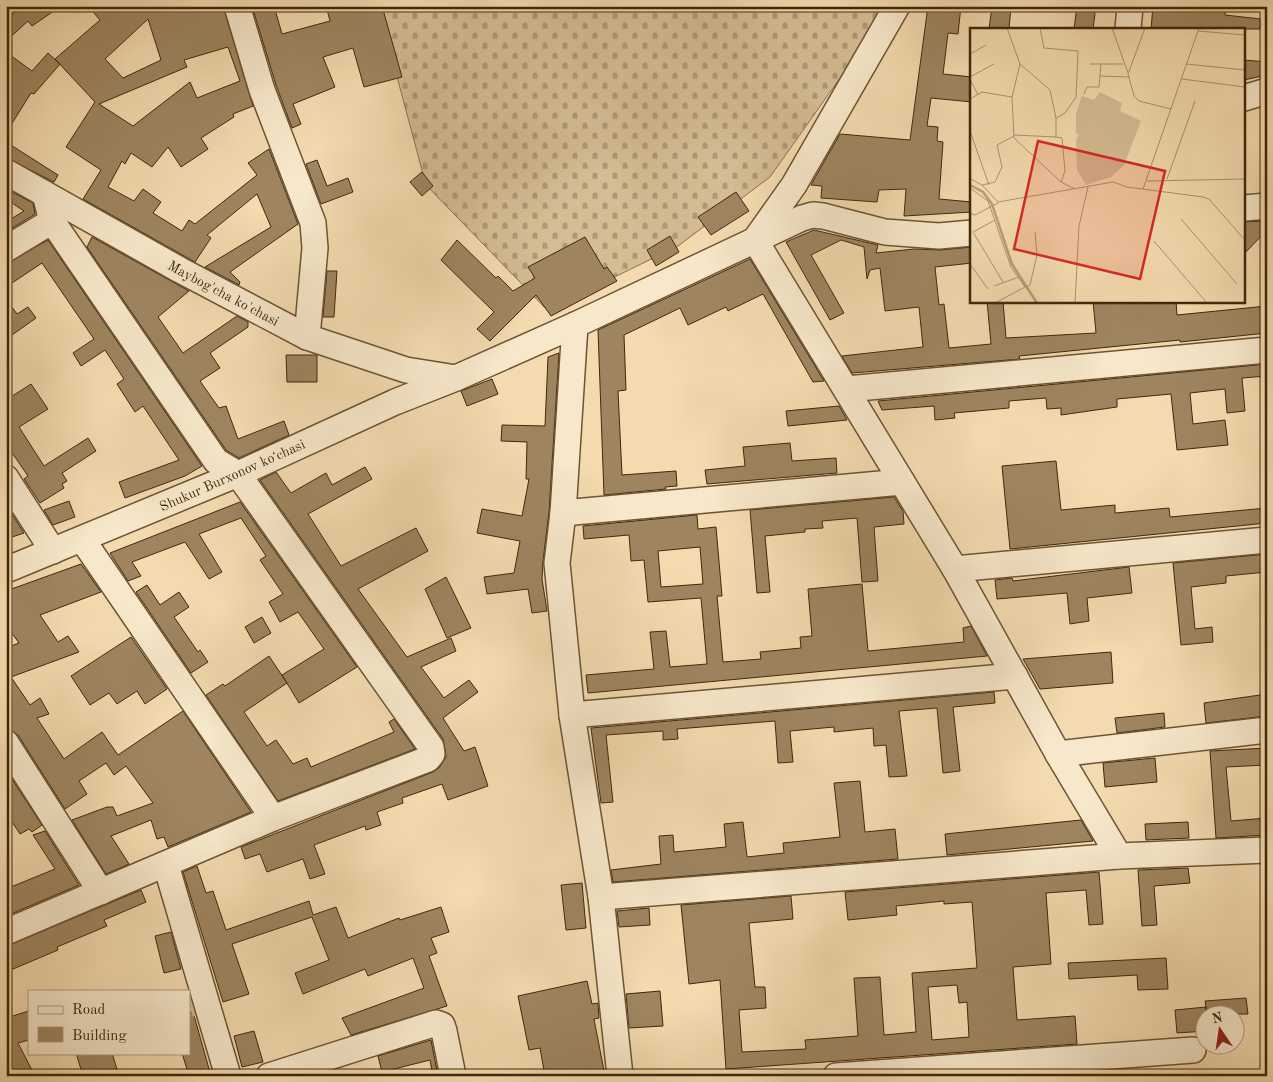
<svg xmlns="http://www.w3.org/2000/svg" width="1273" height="1082" viewBox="0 0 1273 1082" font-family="'Old Standard TT',serif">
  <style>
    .cemetery { fill: url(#cemetery-stones); stroke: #8c724f }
    .building { fill: #9e8560; stroke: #42270b; fill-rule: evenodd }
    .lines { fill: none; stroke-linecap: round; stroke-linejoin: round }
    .minor-tunnel { stroke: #d0b78e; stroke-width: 25; stroke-dasharray: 25 12; stroke-linecap: butt }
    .minor-casing { stroke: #6e5434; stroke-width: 28 }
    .minor { stroke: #f7e8cb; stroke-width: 25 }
    .labels { text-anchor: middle; stroke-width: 4; stroke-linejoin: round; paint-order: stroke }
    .street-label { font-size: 14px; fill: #42270b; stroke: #f7e8cb }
    .inset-river { fill: none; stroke: #b79e77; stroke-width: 2.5 }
    .inset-road { fill: none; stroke: #ac936d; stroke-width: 1 }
    .view { fill: #d62828; fill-opacity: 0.15; stroke: #d62828; stroke-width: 2.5 }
    .inset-edge { fill: none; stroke: #42270b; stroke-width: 2.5 }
  </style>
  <defs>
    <pattern id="cemetery-stones" width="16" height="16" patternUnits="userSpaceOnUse" patternTransform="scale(1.25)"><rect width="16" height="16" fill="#d5bc93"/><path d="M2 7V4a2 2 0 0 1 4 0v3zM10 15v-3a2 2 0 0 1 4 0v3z" fill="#ae9976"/></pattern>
  </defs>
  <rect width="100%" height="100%" fill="#f3dbaf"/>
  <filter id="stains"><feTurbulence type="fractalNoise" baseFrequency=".004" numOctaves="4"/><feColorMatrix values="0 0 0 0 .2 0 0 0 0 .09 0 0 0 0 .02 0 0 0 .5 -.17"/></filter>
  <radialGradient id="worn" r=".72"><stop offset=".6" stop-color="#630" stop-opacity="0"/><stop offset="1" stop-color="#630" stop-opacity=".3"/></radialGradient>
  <path class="cemetery" d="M378 6H883L869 37 770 177 678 246 547 310 426 185Z"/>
  <path class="building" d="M17 6H61L32 26 28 21 6 41V20L19 9Z
    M88 6H223L253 106 233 114 234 117 201 138 208 149 181 167 168 147 152 167 131 153 125 164 122 161 108 187 134 201 143 189 161 202 153 213 182 231 189 220 195 224 257 175 248 163 269 149 298 224 230 272 240 282 239 285 205 267 271 227 257 194 207 235 211 238 195 262 83 199 101 170 66 147 95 102 55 59 100 20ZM148 19 161 60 123 78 105 59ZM228 47 240 81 197 98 190 82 133 126 99 104 187 67 184 60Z
    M252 6H274L282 34 330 21 326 6H382L402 77 364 87 353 48 323 57 335 87 293 104 301 124 292 128 276 85Z
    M928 6H961L958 34 948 33 943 74 972 77V102L931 98 927 126 938 127 937 141 943 142 939 199 972 202V212L904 216 906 189 879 190 877 202 821 198 822 186 811 185 840 134 910 140Z
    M992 6H1011L1009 29H989Z
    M1077 6H1096L1093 29H1074Z
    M1153 6H1226L1225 15 1261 19 1260 29H1151Z
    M6 52 32 71 48 53 60 64 34 94 31 93 6 133Z
    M1244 60 1267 62V75L1244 80Z
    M6 142 58 175 54 182 6 158Z
    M317 160 327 186 348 178 353 192 321 204 306 164Z
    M422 172 433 186 422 196 410 182Z
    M6 189 33 203 35 214 6 232V222L24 211 6 199Z
    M736 192 749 211 711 235 698 217Z
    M1265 221 1266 231 1244 254V222Z
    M814 230 878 245 876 253 914 249 940 250 972 247V263L935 267 939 305 944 304 949 348 991 344 987 301H1003L1006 338 1096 333 1093 301H1176L1177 315 1267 306V333L1180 342V340L1019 356 1020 359 852 373 842 356 923 347 919 307 885 311 880 268 870 270 867 279 864 247 841 240 811 255 844 313 830 320 786 242Z
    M670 236 679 252 656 266 647 250Z
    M92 237 189 291 158 317 183 353 237 316 248 322V327L210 353 220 368 200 381 219 408 226 406 238 439 284 421 289 435 239 458 226 450 87 247Z
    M585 237 604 269 607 267 617 281 551 316 536 295 490 341 477 329 494 312 441 260 457 240 496 278 498 276 513 291 535 278 528 267Z
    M48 240 202 466 185 476 125 498 119 482 179 460 143 406 135 412 117 384 124 379 105 350 81 366 73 353 94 339 42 263 6 287V263Z
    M750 259 824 381 813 382 763 294 728 311 726 307 688 325 680 308 624 335 626 390 618 391 622 475 676 471 677 486 665 487 666 489 604 495 598 330Z
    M327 271H337L334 317H323Z
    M6 299 17 314 28 307 36 318 12 335 6 326Z
    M559 353 549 512 543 561 542 579 547 611 532 613 528 589 487 594 484 577 514 573 520 541 477 533 482 509 522 516 529 479H526L527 442 501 441 502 425 545 426 548 357Z
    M286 355H317V382H287Z
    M1267 364V376L1242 378 1245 411 1227 413 1225 389 1190 393 1193 424 1225 420 1228 445 1177 450 1171 394 1117 399V407L1061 415V408L1047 409 1046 398 1009 401V408L954 413 955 418 935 420 934 406 882 410 878 401Z
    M492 379 498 394 467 406 461 391Z
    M31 384 48 409 19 427 44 466 88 438 96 451 62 473 67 481 62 484 64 488 40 503 24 479 28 476 6 444V400Z
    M839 406 847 420 788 426 786 411Z
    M790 443 792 461 836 458 837 473 707 484 705 470 745 466 743 447Z
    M1056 461 1061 510 1115 505V513L1169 508 1170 517 1267 508V523L1010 549 1002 466Z
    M365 467 372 479 308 514 341 566 416 528 428 551 358 589 407 657 451 638 456 651 421 667 444 698 469 680 478 692 443 718 464 751 475 747 488 786 448 800 442 784 402 798 403 803 377 812 381 825 366 830 365 826 314 845 325 874 310 879 303 859 267 872 260 854 245 859 241 847 433 772 439 768 446 757 443 739 260 480 276 472 291 493 326 473 332 485Z
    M894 497 903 511 904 524 874 527 878 581 862 582 857 518 822 521 823 528 805 529V532L765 536 770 592 757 593 750 510Z
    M69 501 75 517 53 525 44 510Z
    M240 502 357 667 299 703 282 675 324 649 298 612 280 622 269 602 283 594 260 560 266 556 241 518 199 534 222 572 209 579 185 542 132 562 141 576 128 581 110 553Z
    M6 505 24 533 6 539Z
    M697 515 698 529 716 527 722 596H717L723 662 761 659 760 652 801 648 800 637 812 636 808 589 862 584 868 651 964 642 963 628 971 626 987 656 588 693 586 675 654 669 650 632 666 631 670 667 707 664 701 598 648 602 644 560 631 561 629 535 584 539 583 526ZM700 547 703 584 661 587 658 551Z
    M1267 554V572L1226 576V583L1191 587 1195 629 1212 627 1213 642 1181 645 1173 563Z
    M81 564 101 592 40 615 58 642 68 636 79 652 11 677 30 705 40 698 49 714 37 718 64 759 102 732 118 755 183 711 251 812 168 847 164 837 157 839 151 820 111 836 129 864 106 874 72 820 107 807H113L117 816 153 803 126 766 114 775 106 763 79 781 87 794 65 809 18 735 6 729V648L19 643 6 625V591Z
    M1129 567 1132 593 1087 598 1089 621 1070 624 1067 593 997 599 995 580 1012 578 1013 581Z
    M446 577 471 628 447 638 425 589Z
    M147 585 160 605 179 592 189 607 174 617 198 652 200 650 208 662 191 673 136 592Z
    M262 617 271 633 254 643 245 627Z
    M131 637 167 689 145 704 137 691 117 704 109 693 90 705 71 676Z
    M1111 652 1113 683 1040 689 1023 659Z
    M269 656 287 683 244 712 267 746 276 740 293 764 307 758 311 767 394 732 389 722 394 719 415 749 278 801 206 695 223 684 225 686Z
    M994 692 995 703 953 707 960 771 943 773 937 708 899 711 907 776 889 777 886 745 874 746 873 728 834 732V727L790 731 793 762 778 763 775 721 677 729 678 739 663 740V731L606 735 613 802 601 803 591 728Z
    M1267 694V716L1206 723 1204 703Z
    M1164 713 1165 727 1117 733 1115 718Z
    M1267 748V765L1226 767 1231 821 1267 818V835L1216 838 1210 751Z
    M1155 758 1157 782 1105 787 1103 763Z
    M6 770 42 825 32 832 29 829 20 834 6 813Z
    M860 781 865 832 895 829 898 859 613 882 611 870 661 864 659 836 673 835 674 852 726 847 724 824 743 822 747 857 784 853 783 843 840 837 834 783Z
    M1081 820 1093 841 947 855 945 834Z
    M1188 822 1189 838 1146 840 1145 824Z
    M45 831 79 885 6 916V889L55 869 33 835Z
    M197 866 206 893 213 891 226 930 309 901 313 915 336 907 348 938 399 918 400 920 441 907 449 932 431 938 437 953 429 956 447 1006 351 1035 342 1018 424 988 413 958 368 976 365 969 303 994 295 973 329 960 312 917 232 944 249 994 223 1002 183 872Z
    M1188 868 1190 883 1154 886 1157 925 1142 926 1138 870Z
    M1099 872 1103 924 1089 925 1086 890 1046 893 1051 964 1013 967 1017 1020 1075 1016 1077 1044 726 1069 720 980 689 984 681 905 791 896 793 919 749 923 755 987H765L766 1008 739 1010 742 1052 806 1049 805 1040 858 1036 854 978 880 977 884 1035 916 1032 912 973 977 968 972 902 944 904V901L896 906 897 915 848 920 845 892ZM957 985 959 1003 967 1002 969 1037 932 1040 928 987Z
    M582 883 586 928 566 930 561 885Z
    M141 890 146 902 104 920 107 926 57 947 58 950 6 972V946Z
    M649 908 650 925 619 927 617 911Z
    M171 932 181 969 164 973 155 936Z
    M1166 958 1168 989 1138 990 1137 975 1069 979 1068 963Z
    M587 981 592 1004 598 1003 599 1018 594 1019 605 1076H545L540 1048 529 1050 518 996Z
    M660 991 663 1026 629 1028 626 994Z
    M1246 998 1248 1014H1206V1007V1031L1177 1033 1175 1010 1206 1007 1205 1001Z
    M29 1011V1040L18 1043 35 1076H6V1018Z
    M189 1012H193L211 1076H189L182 1053H189Z
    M254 1031 263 1062 242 1067 234 1036Z
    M431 1040 438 1076H433L430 1060 382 1072 378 1056Z
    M76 1053H112L119 1076H83Z"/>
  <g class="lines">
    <path class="minor-tunnel" d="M189 1005 192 1004"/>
    <g class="minor-casing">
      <g id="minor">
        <path d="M237 6 262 90 313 223 315 248 307 337"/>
        <path d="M897 6 794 185 755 240 955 569 1058 754 1119 856"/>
        <path d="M1128 29 1130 6"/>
        <path d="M1244 98 1267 91"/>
        <path id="s1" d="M6 172 180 270 307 337 406 370 456 378"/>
        <path d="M1244 208 1267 206"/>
        <path d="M6 249 52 221"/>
        <path d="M575 325 563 513 557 563 572 715 601 897 620 1076"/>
        <path d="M847 389 1267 350"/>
        <path d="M6 478 53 551"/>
        <path d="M563 513 902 482"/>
        <path d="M82 539 273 818"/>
        <path d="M955 569 1267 540"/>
        <path d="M6 570 238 474 395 402 456 378 575 325 802 218 813 215 823 216 885 232 939 236 972 233"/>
        <path d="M572 715 1015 676"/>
        <path d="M6 743 101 892"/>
        <path d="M1058 754 1267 730"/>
        <path d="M166 865 228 1076"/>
        <path d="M601 897 1119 856 1267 850"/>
        <path d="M6 932 273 818 428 759 432 754 431 747 238 474 216 461 52 221 45 194"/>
        <path d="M269 1076 436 1023 442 1025 444 1031 453 1076"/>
        <path d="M836 1076 1193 1050"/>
      </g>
    </g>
    <use href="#minor" class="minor"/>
  </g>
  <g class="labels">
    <g class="street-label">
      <text dy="5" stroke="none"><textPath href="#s1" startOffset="249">Maybog'cha ko'chasi</textPath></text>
      <text transform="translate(232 475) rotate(-24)" y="5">Shukur Burxonov koʻchasi</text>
    </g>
  </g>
  <g transform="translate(970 28)">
    <rect width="275" height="275" fill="#f3dbaf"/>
    <path d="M130 64 152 75 150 83 171 93 154 137 141 149 116 157 107 142 106 112 109 106 106 105V85L112 68 124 72Z" fill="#d5bc93"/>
    <path class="inset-river" d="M0 157 13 164 22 176 42 236 67 275"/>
    <path class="inset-road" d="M37 0 50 36 42 69 44 110 91 154 105 161M70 0 74 20 108 23 106 69 95 85 86 90M142 0 158 45M175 0 158 46 164 68 169 73 201 81M228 3 275 7M0 26 16 17M120 36H153M216 36 275 42M130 48 160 49M0 49 24 36M0 51 8 67M212 51 275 59M114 66 117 59H129L131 36M0 71 12 64 42 69M0 103 19 157M44 107 86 109V90L80 62 50 36M86 109 92 110 95 143 91 154M1 151 12 157 25 154 32 139 27 117 44 108M197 151 225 73M177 153 275 151M12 157 28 174 143 154 157 159 233 169 239 171 275 212M0 160 18 173 41 239 55 259 60 257 67 227 65 204M173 161 229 0M0 185 5 187 28 175M211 191 267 256M25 192 3 204 33 254M184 213 237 275M0 236 18 261M24 258 49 249M25 275 55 259M105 275 109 198 118 159"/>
    <path class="view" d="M68 113 195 143 170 251 44 221Z"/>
    <rect width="275" height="275" class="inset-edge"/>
  </g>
  <rect width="1273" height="1082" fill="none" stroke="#f3dbaf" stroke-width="25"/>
  <rect x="8" y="8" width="1258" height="1067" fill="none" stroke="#42270b" stroke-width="2.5"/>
  <rect x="12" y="12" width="1248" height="1057" fill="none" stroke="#42270b"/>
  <rect x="28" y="990" width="162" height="65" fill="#f7e8cb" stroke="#af9b7e"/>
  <rect x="38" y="1006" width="25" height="8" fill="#f7e8cb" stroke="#af9b7e"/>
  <text x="72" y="1014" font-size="15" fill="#42270b">Road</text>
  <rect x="38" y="1027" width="25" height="15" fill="#9e8560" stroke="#af9b7e"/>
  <text x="72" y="1040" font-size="15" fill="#42270b">Building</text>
  <g transform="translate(1220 1030) rotate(347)"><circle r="24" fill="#f7e8cb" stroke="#af9b7e"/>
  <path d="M0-4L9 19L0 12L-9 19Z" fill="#8f2418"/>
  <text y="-8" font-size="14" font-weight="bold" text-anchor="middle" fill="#42270b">N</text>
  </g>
  <rect width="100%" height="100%" filter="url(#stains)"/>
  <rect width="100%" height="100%" fill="url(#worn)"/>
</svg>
